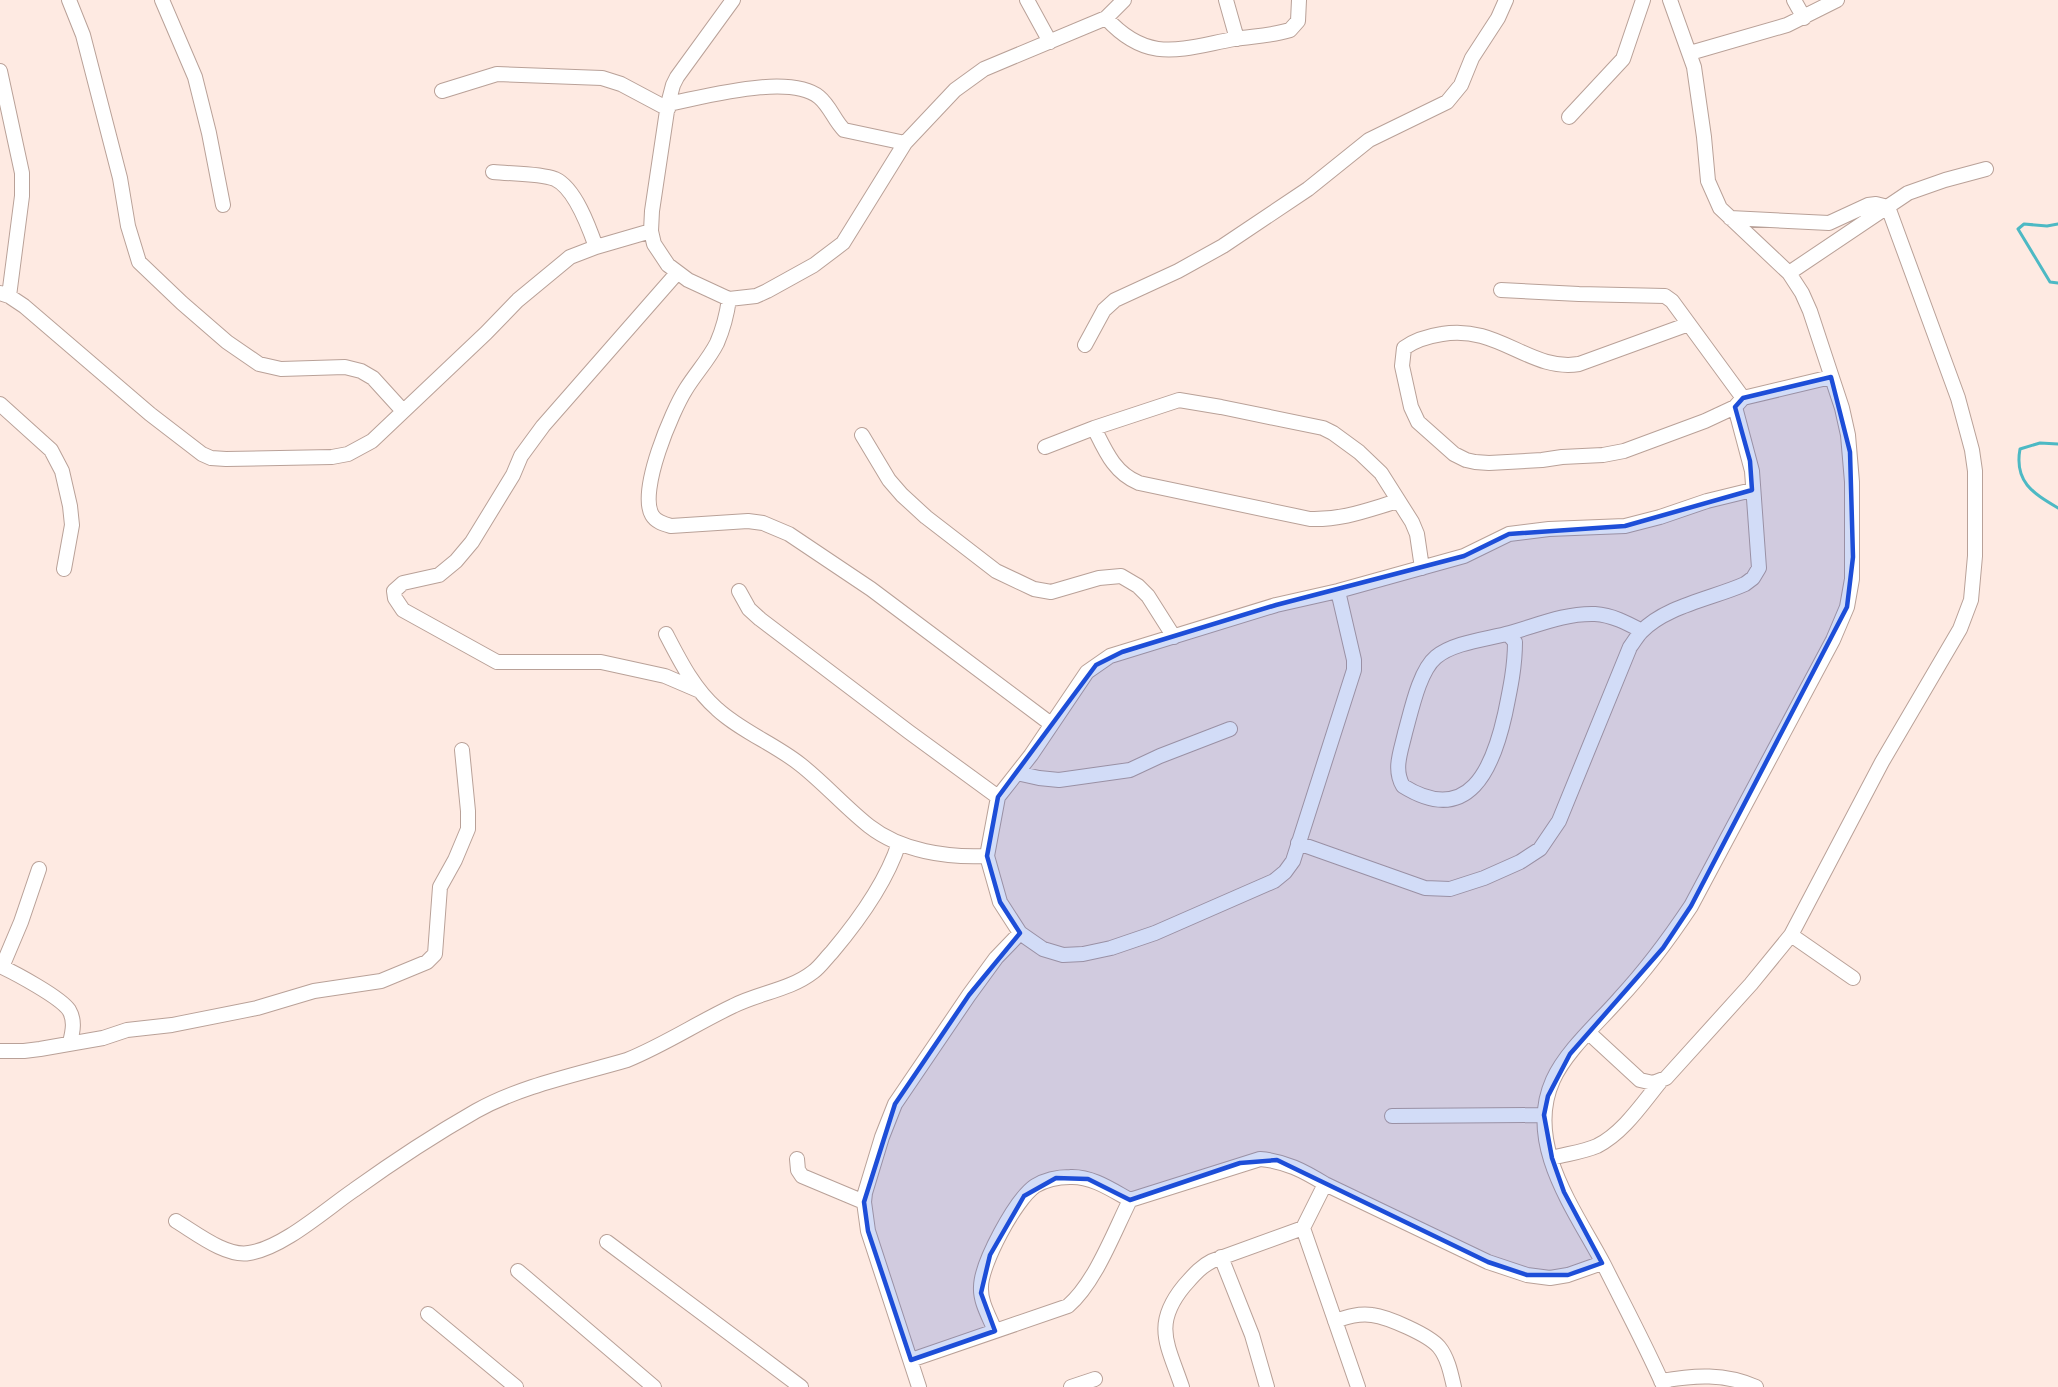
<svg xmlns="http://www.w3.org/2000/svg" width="2058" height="1387" viewBox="0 0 2058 1387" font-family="'Source Sans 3',sans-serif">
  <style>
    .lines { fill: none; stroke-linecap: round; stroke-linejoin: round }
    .stream { stroke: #4db9c4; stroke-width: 3 }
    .minor-casing { stroke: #b9a198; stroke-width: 16 }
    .minor { stroke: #fff; stroke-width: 14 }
    .marked { fill: #1d4ed8; fill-opacity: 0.2; stroke: #1d4ed8; stroke-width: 4.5; stroke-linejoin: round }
  </style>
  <rect width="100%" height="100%" fill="#feeae2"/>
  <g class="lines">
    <path class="stream" d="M2058 224 2047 226 2024 224 2018 229 2050 282 2058 283
      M2058 444 2040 443 2020 449C2014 482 2033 493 2058 508"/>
    <g class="minor-casing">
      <path id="minor" d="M69 0 83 35 120 178 128 226 139 262 182 303 227 342 259 364 281 369 345 367 361 371 373 378 403 411
        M162 0 195 77 209 133 223 205
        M733 0 677 77 673 85 668 104 652 211 651 231 654 244 668 265 688 280 729 299 756 296 767 291 814 265 843 243 905 143 955 90 984 69 1106 18 1124 0
        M1027 0 1050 42
        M1226 0 1237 39
        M1794 0 1804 18
        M1106 18C1148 64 1180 49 1234 39 1253 36 1271 36 1290 30L1298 21 1299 0
        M1690 53 1787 25 1837 0
        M0 71 22 173V196L9 296
        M442 91 497 74 602 78 621 84 668 109
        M668 104C705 97 789 73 819 97 830 106 834 120 844 130L905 143
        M1569 117 1623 59 1643 0
        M493 172C511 174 538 173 555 179 575 188 589 227 596 247
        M677 273 543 426 521 456 513 475 472 542 456 561 439 575 403 583 394 591 395 598 403 610 497 662H601L665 676 700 691
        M1789 273 1908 193 1945 180 1986 169
        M1501 290 1579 294 1665 296 1672 301 1743 398
        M0 293 9 296 24 306 150 414 202 454 211 458 226 459 332 457 348 454 372 441 486 333 518 300 570 257 596 247 651 231
        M729 299C727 314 723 329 717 343 709 359 696 373 686 389 672 411 638 491 652 515 656 522 664 524 671 526L748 521 763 523 789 534 871 589 1051 724
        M1689 324 1579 364C1530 372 1498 324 1442 334 1429 336 1415 340 1404 348L1402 366 1411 407 1418 422 1454 454 1466 460 1475 462 1489 463 1542 460 1562 457 1603 455 1624 451 1705 421 1735 407
        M1085 345 1104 310 1115 300 1178 271 1223 246 1308 189 1369 140 1447 102 1461 85 1472 58 1498 18 1506 0
        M0 404 51 450 62 471 70 506 72 525 64 569
        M1094 428C1105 450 1114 473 1139 483L1310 519C1343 520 1367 510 1398 501
        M862 435 889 480 902 495 926 517 996 571 1034 589 1051 592 1099 578 1121 576 1138 586 1148 596 1174 637
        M1045 447 1094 428 1179 400 1221 407 1323 428 1333 433 1359 452 1381 473 1412 522 1417 534 1422 568
        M739 591 749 609 760 619 909 732 998 797
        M1338 591 1354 660V670L1293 861 1285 872 1274 881 1155 933 1111 948 1083 954 1063 955 1043 949 1020 933 1000 902 987 856 998 797 1031 755 1087 672 1110 656 1276 605 1338 591 1464 556 1509 534 1549 529 1625 526 1660 517 1707 501 1752 490
        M666 634C680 661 694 689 717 709 742 732 775 744 801 765 825 784 845 807 869 826 901 851 947 858 987 856
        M1508 634 1515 642C1515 667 1510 690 1505 714 1493 768 1469 827 1403 786 1393 769 1401 751 1405 733 1411 712 1419 671 1436 657 1454 642 1489 639 1510 633 1538 625 1565 613 1595 614 1612 615 1627 623 1642 631
        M1017 773 1039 778 1059 780 1130 770 1160 756 1230 729
        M1298 843 1425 888 1450 889 1484 878 1520 862 1540 849 1559 821 1630 647C1634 642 1637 636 1641 632 1665 606 1714 598 1745 584L1753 578 1759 568 1752 471 1735 407 1743 398 1831 377
        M1791 935 1853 978
        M0 966C15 973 60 997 69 1010 75 1020 73 1031 70 1042
        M2 967 21 922 39 869
        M1589 1033 1640 1080 1653 1083 1666 1078 1751 984 1791 935 1882 762 1960 629 1971 600 1975 556V471L1972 450 1958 398 1888 207 1876 204 1868 205 1829 223 1730 218
        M0 1051H24L40 1049 103 1038 127 1030 172 1025 257 1008 314 991 381 981 427 962 435 954 440 887 455 860 468 829V811L462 750
        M1392 1116 1544 1115
        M1552 1158C1566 1154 1583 1152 1597 1146 1623 1133 1642 1104 1660 1082
        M797 1159 798 1170 802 1176 864 1202
        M1325 1184 1303 1228 1358 1387
        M176 1221C196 1233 226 1257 249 1253 283 1248 326 1209 354 1190 393 1162 434 1135 476 1111 523 1085 576 1075 627 1060 664 1045 697 1023 733 1006 758 993 790 990 813 972 820 967 826 958 832 952 859 920 886 883 899 843
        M607 1242 801 1387
        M1221 1257 1252 1335 1267 1387
        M518 1271 654 1387
        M428 1314 516 1387
        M1335 1321C1347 1317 1359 1313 1372 1315 1388 1317 1429 1335 1439 1347 1448 1358 1451 1374 1454 1387
        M995 1331C990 1318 980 1302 981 1287 981 1264 1015 1200 1035 1186 1045 1180 1059 1177 1070 1177 1092 1176 1112 1190 1130 1200
        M911 1360 1068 1306C1095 1283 1114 1232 1130 1200L1260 1159C1285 1161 1304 1171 1325 1184L1488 1262 1527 1275 1550 1278 1568 1275 1602 1263
        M1661 1381C1694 1375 1725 1373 1756 1387
        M919 1387 868 1231 864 1202 865 1193 882 1137 895 1104 969 995 996 958 1020 933
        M1071 1387 1095 1379
        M1182 1387C1168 1345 1152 1325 1184 1286 1193 1276 1200 1267 1212 1261L1303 1228
        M1664 1387C1646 1346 1624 1305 1604 1265 1575 1210 1524 1144 1553 1080 1566 1051 1598 1023 1619 999 1646 970 1669 939 1691 906L1833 640 1847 607 1852 579V482L1848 435 1842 408 1810 311 1802 293 1789 273 1720 208 1708 181 1704 137 1694 67 1670 0"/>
    </g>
    <use href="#minor" class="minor"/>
  </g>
  <path class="marked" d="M1831 377 1850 452 1853 557 1847 607 1691 906 1663 948 1570 1054 1548 1096 1544 1115 1552 1158 1564 1192 1602 1263 1568 1275H1527L1488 1262 1277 1160 1240 1163 1130 1200 1088 1179 1056 1178 1024 1196 990 1255 981 1293 995 1331 911 1360 868 1231 864 1202 895 1104 969 995 1020 933 1000 902 987 856 998 797 1096 665 1122 652 1276 605 1464 556 1509 534 1625 526 1752 490 1750 461 1735 407 1743 398Z"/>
</svg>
